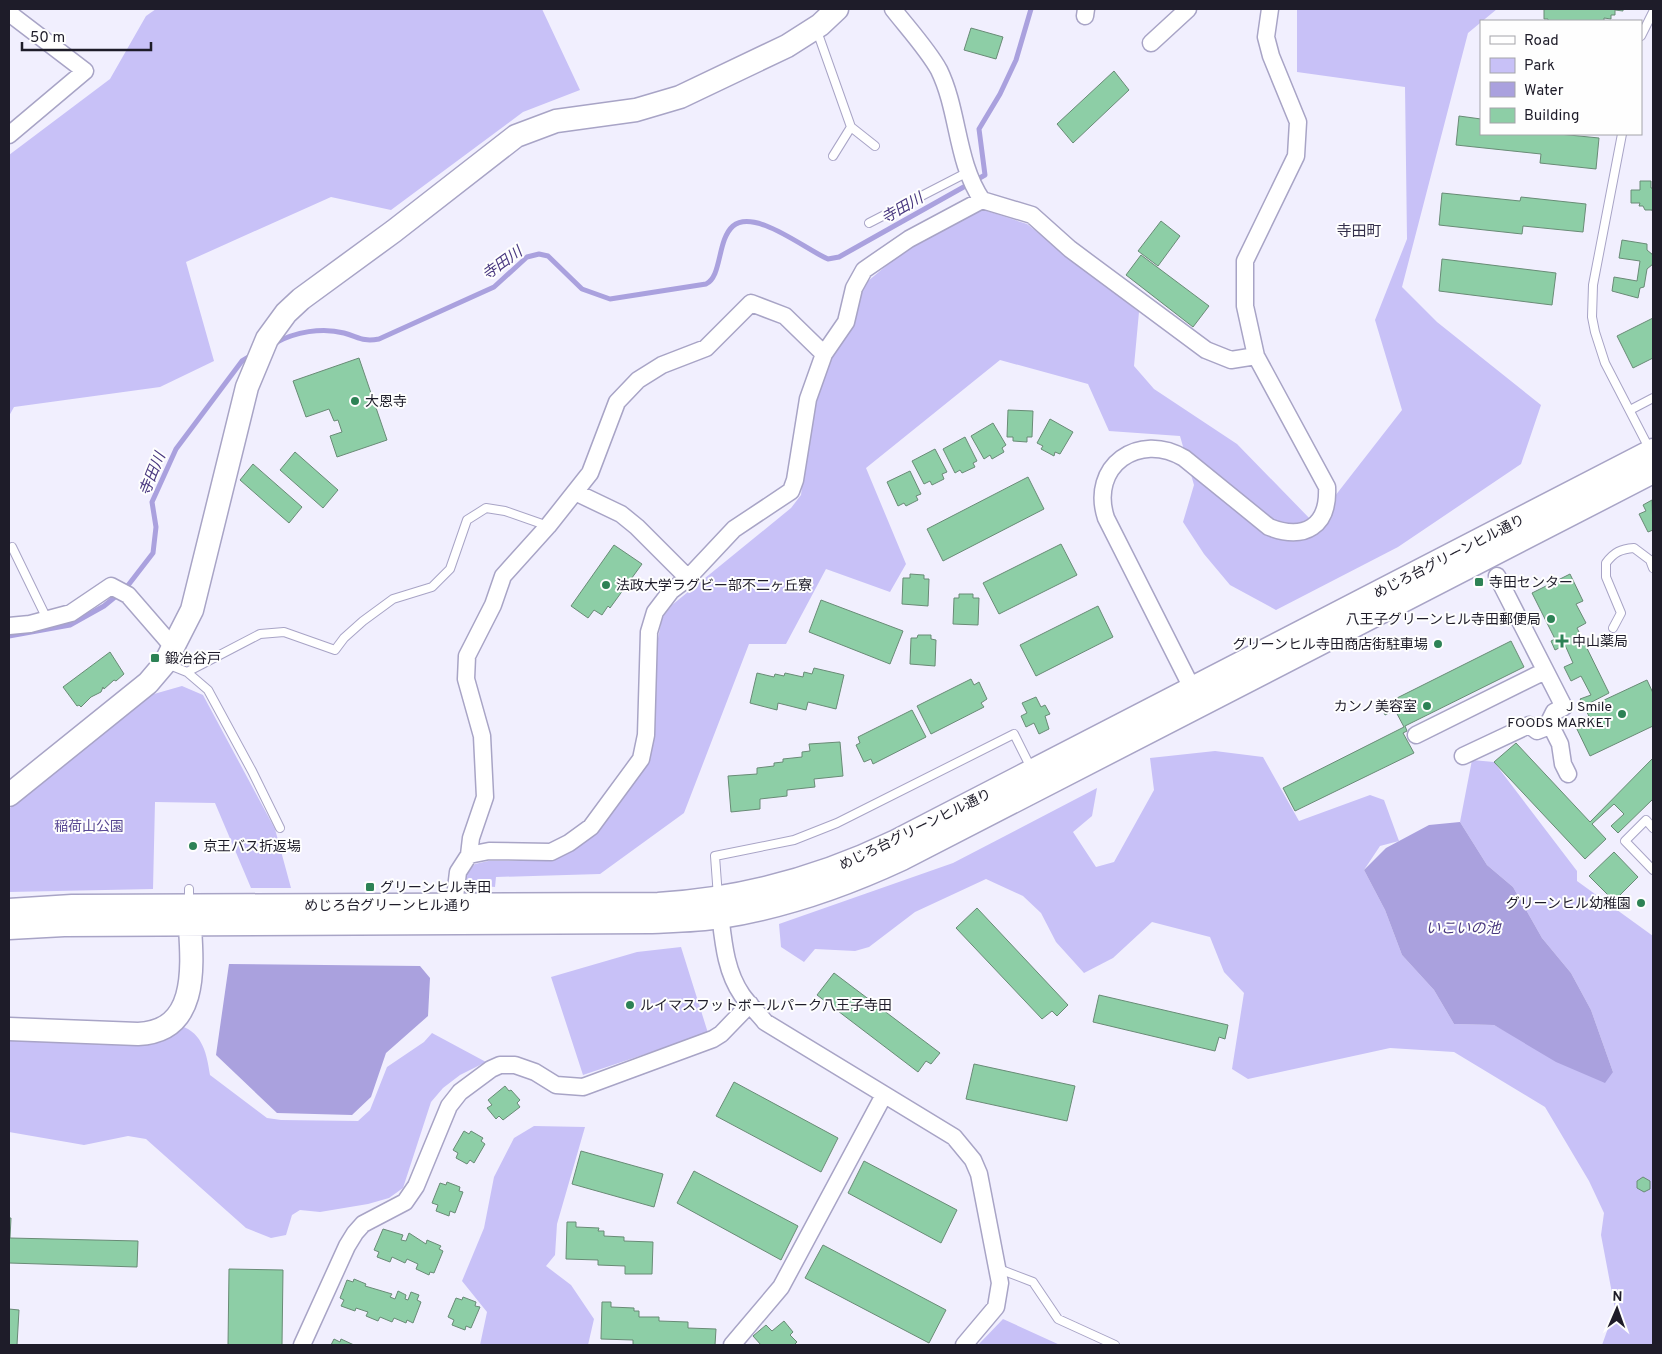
<svg xmlns="http://www.w3.org/2000/svg" width="1662" height="1354" viewBox="0 0 1662 1354" font-family="Overpass,'Noto Sans JP',sans-serif">
  <style>
    .green { fill: #c8c1f7 }
    .water { fill: #aaa1de }
    .lines { fill: none; stroke-linecap: round; stroke-linejoin: round }
    .stream { stroke: #aaa1de; stroke-width: 5 }
    .building { fill: #8dcea6; stroke: #698b76 }
    .lane-casing { stroke: #a8a4c6; stroke-width: 10 }
    .street-casing { stroke: #a8a4c6; stroke-width: 19 }
    .secondary-casing { stroke: #a8a4c6; stroke-width: 25 }
    .lane { stroke: #fff; stroke-width: 8 }
    .street { stroke: #fff; stroke-width: 16 }
    .secondary { stroke: #fff; stroke-width: 22 }
    .poi-dot { fill: #2d8255; stroke: #fefefe; stroke-width: 2 }
    .labels { text-anchor: middle; stroke-width: 4; stroke-linejoin: round; paint-order: stroke }
    .poi-label { font-size: 14px; fill: #1e1c29; stroke: #fefefe; text-anchor: start }
    .street-label { font-size: 14px; fill: #1e1c29; stroke: #fefefe }
    .park-label { font-size: 14px; fill: #584892; stroke: #fefefe }
    .water-label { font-size: 15px; font-style: italic; fill: #48377f; stroke: #fefefe }
    .neighbourhood-label { font-size: 15px; fill: #342f4b; stroke: #fefefe }
  </style>
  <rect width="100%" height="100%" fill="#f1effe"/>
  <path class="green" d="M156 9H542L580 90 523 112 391 210 331 197 186 262 214 361 160 387 14 407 9 416V155L110 79 146 16Z
    M1297 9H1497L1468 33 1402 287 1437 322 1541 405 1521 464 1398 547 1276 610 1230 585 1204 554 1183 522 1194 485 1180 436 1109 431 1088 384 1000 360 866 468 906 564 890 592 826 569 786 644H749L684 813 600 874 496 877 495 887 474 885 463 876 475 864 488 861H541L562 856 597 831 649 757 654 659 662 618 672 605 791 508 801 495 811 409 827 361 862 286 916 241 978 208 1027 224 1139 312 1134 366 1154 389 1237 444 1314 523 1402 410 1375 320 1407 239 1405 87 1297 72Z
    M182 686 203 695 275 829 291 888H251L215 803 155 802 153 889 9 892V809L147 696Z
    M1215 751 1263 757 1299 821 1370 795 1384 800 1399 841 1380 846 1364 870 1385 910 1402 955 1434 990 1454 1024 1494 1025 1520 1039 1613 1072 1591 1010 1571 973 1542 938 1513 887 1487 865 1460 822 1472 760 1494 762 1577 871V881L1653 936V1345H1602L1615 1309 1601 1235 1604 1213 1589 1181 1545 1107 1454 1052 1390 1048 1248 1079 1232 1069 1244 993 1224 972 1210 937 1152 922 1113 958 1084 973 1056 942 1041 913 1023 896 986 879 915 912 869 947 855 951 815 949 804 962 781 947 779 924 953 863 1097 788 1092 816 1073 832 1096 867 1114 862 1154 790 1150 758Z
    M681 947 708 1033 583 1075 551 977 637 952Z
    M181 1026C203 1033 207 1055 210 1075L267 1118 281 1120 358 1121 370 1110 387 1067 424 1042 432 1033 486 1062 460 1075 443 1088 431 1102 403 1188 389 1198 368 1204 320 1212 300 1210 292 1215 286 1235 271 1238 246 1228 146 1139 128 1136 84 1145 9 1132V1036Z
    M534 1126 585 1127 557 1224 555 1255 546 1266 571 1285 594 1319 588 1345H480L487 1312 462 1281 484 1228 494 1177 514 1138Z
    M1003 1319 1060 1345H978Z"/>
  <path class="water" d="M1460 822 1487 865 1513 887 1542 938 1571 973 1591 1010 1613 1072 1605 1083 1556 1062 1494 1025 1454 1024 1434 990 1402 955 1385 910 1364 870 1386 848 1429 825Z
    M229 964 420 966 430 978 428 1016 386 1053 371 1097 352 1115 277 1113 216 1055Z"/>
  <g class="lines">
    <path class="stream" d="M275 343C295 332 322 327 344 333 359 337 362 342 379 339L494 287 527 257 539 254 548 256 582 289 610 299 706 284C722 277 717 240 733 226 755 208 806 250 828 259L839 257 985 175 979 129 1000 94 1016 60 1031 9
      M9 636 70 625 104 606 126 588 153 553 156 527 152 502 176 449 242 361 252 355"/>
  </g>
  <path class="building" d="M1544 9H1623V11L1615 10V15H1611V19L1604 18V21H1548V19H1544Z
    M971 28 1003 37 996 59 964 50Z
    M1114 71 1129 90 1073 143 1057 124Z
    M1459 116 1481 119V134H1559L1599 138 1596 169 1540 163 1541 154 1456 145Z
    M1640 181H1651V188H1653V213L1652 210H1645L1643 206H1639L1640 203H1631V190H1640Z
    M1442 193 1520 201 1521 197 1586 204 1583 232 1523 226 1522 234 1439 225Z
    M1161 221 1180 236 1158 266 1138 251Z
    M1622 240 1647 244V250L1653 255V264L1647 269 1644 287 1640 288 1638 298 1612 291 1614 277 1637 281 1640 261 1619 258Z
    M1141 255 1209 306 1193 327 1126 275Z
    M1442 259 1556 273 1552 305 1439 291Z
    M1653 318V358L1633 368 1617 336Z
    M359 358 387 440 337 457 330 436 342 432 338 420 334 421 329 409 306 417 293 381Z
    M1008 410 1033 411 1032 437H1027V442L1013 441V437H1007Z
    M1050 419 1073 432 1060 454 1055 452 1054 456 1041 449 1043 446 1037 443Z
    M993 423 1006 445 1002 448 1004 452 992 459 990 455 984 459 971 436Z
    M965 437 977 461 973 463 975 467 962 473 960 470 955 473 943 449Z
    M935 449 947 472 942 474 944 479 932 485 930 481 924 484 912 461Z
    M295 452 338 490 323 508 280 470Z
    M253 464 302 507 289 523 240 480Z
    M910 471 921 494 916 496 918 500 906 506 904 503 898 506 887 482Z
    M1028 477 1044 509 943 561 927 529Z
    M1652 500 1653 530 1648 532 1639 514 1646 511 1643 505Z
    M1061 544 1077 575 999 614 983 583Z
    M614 545 642 564 610 608 608 606 602 615 594 610 588 618 571 606Z
    M910 574 924 575V579H929L928 606 902 604 903 578H910Z
    M1570 574 1583 601 1576 604 1586 623 1577 628 1609 693 1584 706 1580 699 1591 695 1581 676 1571 681 1564 667 1573 663 1565 645 1555 650 1551 641 1555 639 1532 593Z
    M959 594H973V598H979L978 625 953 624 954 598H959Z
    M821 600 903 631 890 664 809 632Z
    M1098 606 1113 637 1036 676 1020 645Z
    M918 635H931V639L936 640 935 666 910 664 911 638H917Z
    M1511 641 1524 667 1405 726 1407 731 1403 733 1414 753 1295 811 1283 788 1404 727 1395 710 1385 715 1381 706Z
    M110 652 124 674 116 681 114 680 104 689 103 687 101 692 91 697 81 707 79 705 77 706 63 687Z
    M814 668 844 675 836 709 808 702 806 710 778 703 777 710 750 703 757 673 774 677 775 674 784 676 785 673 803 677 804 672 812 674Z
    M971 679 974 685 979 682 987 699 981 703 984 707 931 734 917 706Z
    M1647 680 1653 693V726L1590 756 1574 723 1589 716 1585 709Z
    M1036 697 1041 707 1045 705 1050 714 1045 716 1049 729 1039 734 1034 723 1026 727 1021 716 1027 713 1022 703Z
    M912 710 926 737 873 764 871 759 864 762 856 745 860 743 858 737Z
    M840 742 843 776 814 779 815 787 787 790V796L760 799V809L731 812 728 776 757 774V768L774 766V763L783 762V759L802 757V752L810 751 809 744Z
    M1516 743 1590 822 1653 758V799L1618 833 1611 826 1624 814 1614 804 1592 824 1606 839 1585 859 1494 762Z
    M1614 852 1638 877 1614 901 1589 876Z
    M977 908 1068 1005 1057 1016 1052 1011 1042 1019 956 928Z
    M834 973 940 1053 931 1064 926 1061 918 1072 817 995Z
    M1099 995 1228 1025 1225 1039 1219 1037 1215 1051 1093 1022Z
    M974 1064 1075 1086 1067 1121 966 1099Z
    M734 1082 838 1138 821 1172 716 1116Z
    M505 1086 509 1091 511 1090 520 1100 517 1103 520 1107 503 1120 499 1116 496 1119 487 1108 492 1105 488 1100Z
    M464 1131 469 1134 471 1131 483 1138 481 1141 485 1144 474 1163 470 1160 467 1164 456 1158 458 1153 453 1150Z
    M581 1151 663 1174 654 1207 572 1184Z
    M864 1161 957 1210 941 1243 848 1193Z
    M694 1171 798 1226 781 1260 677 1203Z
    M1643 1177 1650 1181V1189L1644 1192 1637 1188V1181Z
    M447 1182 460 1187 459 1191 463 1192 455 1213 450 1211 449 1216 436 1211 438 1205 432 1203 440 1183 446 1185Z
    M9 1218H11L10 1238 138 1241 137 1267 9 1263Z
    M567 1222H576V1227L599 1228 598 1231H604V1236L624 1237V1241L653 1242 652 1274H625V1266L598 1265V1260L566 1259Z
    M383 1229 403 1235 401 1240 406 1241 409 1233 426 1244 427 1240 441 1246 439 1249 443 1251 434 1273 430 1272 429 1275 416 1269 418 1264 407 1259 405 1263 392 1257 390 1262 377 1257 379 1252 374 1250Z
    M823 1245 946 1310 929 1343 805 1278Z
    M229 1269 283 1270 282 1345H228Z
    M354 1279 366 1284 365 1286 392 1294 390 1297 395 1299 398 1291 406 1295 405 1299 408 1300 411 1292 419 1295 417 1300 421 1302 413 1323 407 1320 406 1323 394 1318 392 1322 380 1317 378 1321 366 1316 368 1312 356 1308 355 1311 341 1306 344 1300 340 1298 347 1280 353 1282Z
    M463 1297 476 1302 475 1306 480 1307 471 1328 466 1326 465 1330 452 1325 454 1320 448 1317 456 1298 462 1300Z
    M602 1302H611V1307L634 1308V1311H639V1317H659V1321L688 1322V1328L716 1329 715 1345H633V1340L601 1339Z
    M9 1309 19 1310 17 1345H9Z
    M784 1321 793 1332 790 1335 797 1342 794 1345H761L753 1336 766 1325 772 1331Z
    M334 1339 340 1342 341 1339 354 1345H331Z"/>
  <g class="lines">
    <g class="lane-casing">
      <path id="lane" d="M817 31 851 127 833 156
        M1641 36 1653 12
        M851 127 875 146
        M1622 134 1593 285 1592 317 1595 332 1605 363 1650 450
        M869 223 968 172
        M1630 410 1653 398
        M12 547 47 619
        M1613 628 1621 613 1606 577V563C1614 552 1621 549 1634 548L1650 560 1653 568
        M167 664 187 672 208 690 252 771 280 828
        M187 672 260 634 284 632 335 650 344 638 363 621 393 599 432 587 450 569 467 520 486 508 505 511 548 526
        M1653 828 1646 820 1625 841 1653 870
        M189 889V903
        M718 897 715 856 794 840 837 823 1014 734 1031 768
        M999 1269 1033 1282 1058 1319 1115 1345"/>
    </g>
    <g class="street-casing">
      <path id="street" d="M893 9C907 27 928 50 939 70 959 111 956 162 982 200L1032 215 1070 249 1206 350 1231 360 1256 356
        M9 13 85 71 9 135
        M1085 16 1086 9
        M1151 43 1188 9
        M575 492 621 514 637 527 688 578
        M1497 576 1564 707 1554 712 1549 722 1560 744 1563 764 1568 774
        M9 626 30 624 71 613 111 586 128 595 174 648
        M1197 698 1106 518C1089 466 1139 431 1184 458L1269 527C1305 541 1329 526 1327 487L1256 356 1245 306V261L1296 156 1298 122 1271 56 1266 37 1270 9
        M1416 735 1545 671
        M1463 756 1529 725 1537 731 1550 726
        M469 855 471 838 485 797 482 736 466 679 467 656 493 605 503 576 548 526 590 473 617 402 638 380 662 365 706 348 751 303 785 316 824 354
        M719 906C723 936 724 969 742 995 749 1005 758 1013 765 1022L954 1137 973 1160 979 1174 1000 1283 996 1307 964 1345
        M453 914 458 872 469 855 489 851 551 852 569 843 591 827 641 759 646 735 649 632 655 612 671 591 688 578 734 529 791 491 795 480 808 399 824 354 846 322 854 288 864 270 909 239 982 200
        M302 1345 347 1246 355 1233 363 1224 405 1202 416 1186 449 1106 460 1092 491 1069 500 1065H515L535 1072 556 1085 583 1087 713 1039 721 1034 750 1004
        M732 1345 781 1287 884 1095"/>
    </g>
    <g class="secondary-casing">
      <path id="secondary" d="M9 795 148 683 165 663 192 610 247 387 267 339 286 313 301 299 394 231 516 136 556 121 636 110 680 97 787 46 820 25 837 9
        M9 910 72 906 658 904C742 899 819 878 894 842L1653 450
        M9 928 64 925 649 922C673 921 697 921 721 917 785 907 844 886 902 859L1653 472
        M9 1029 138 1034C204 1031 191 956 189 910"/>
    </g>
    <use href="#lane" class="lane"/>
    <use href="#street" class="street"/>
    <use href="#secondary" class="secondary"/>
  </g>
  <g class="poi-dot">
    <circle cx="355" cy="401" r="5"/>
    <rect x="1474" y="577" width="10" height="10" rx="2.5"/>
    <circle cx="606" cy="585" r="5"/>
    <circle cx="1551" cy="619" r="5"/>
    <path d="M1559.5 633.5h5v5h5v5h-5v5h-5v-5h-5v-5h5z"/>
    <circle cx="1438" cy="644" r="5"/>
    <rect x="150" y="653" width="10" height="10" rx="2.5"/>
    <circle cx="1427" cy="706" r="5"/>
    <circle cx="1622" cy="714" r="5"/>
    <circle cx="193" cy="846" r="5"/>
    <rect x="365" y="882" width="10" height="10" rx="2.5"/>
    <circle cx="1641" cy="903" r="5"/>
    <circle cx="630" cy="1005" r="5"/>
  </g>
  <g class="labels">
    <g class="poi-label">
      <text x="365" y="406">大恩寺</text>
      <text x="1489" y="587">寺田センター</text>
      <text x="616" y="590">法政大学ラグビー部不二ヶ丘寮</text>
      <text x="1541" y="624" text-anchor="end">八王子グリーンヒル寺田郵便局</text>
      <text x="1572" y="646">中山薬局</text>
      <text x="1428" y="649" text-anchor="end">グリーンヒル寺田商店街駐車場</text>
      <text x="165" y="663">鍛冶谷戸</text>
      <text x="1417" y="711" text-anchor="end">カンノ美容室</text>
      <text x="1612" y="711" text-anchor="end">J Smile<tspan x="1612" dy="16">FOODS MARKET</tspan></text>
      <text x="203" y="851">京王バス折返場</text>
      <text x="380" y="892">グリーンヒル寺田</text>
      <text x="1631" y="908" text-anchor="end">グリーンヒル幼稚園</text>
      <text x="640" y="1010">ルイマスフットボールパーク八王子寺田</text>
    </g>
    <g class="street-label">
      <text transform="translate(1449 556) rotate(-27)" y="5">めじろ台グリーンヒル通り</text>
      <text transform="translate(915 829) rotate(-26)" y="5">めじろ台グリーンヒル通り</text>
      <text x="388" y="910">めじろ台グリーンヒル通り</text>
    </g>
    <g class="park-label">
      <text x="89" y="831">稲荷山公園</text>
    </g>
    <g class="water-label">
      <text transform="translate(902 208) rotate(-30)" y="5">寺田川</text>
      <text transform="translate(502 263) rotate(-36)" y="5">寺田川</text>
      <text transform="translate(152 474) rotate(-68)" y="5">寺田川</text>
      <text x="1463" y="933">いこいの池</text>
    </g>
    <g class="neighbourhood-label">
      <text x="1359" y="236">寺田町</text>
    </g>
  </g>
  <rect width="1662" height="1354" fill="none" stroke="#1e1c29" stroke-width="20"/>
  <rect x="1480" y="20" width="162" height="115" fill="#fefefe" stroke="#a4a4a9"/>
  <rect x="1490" y="36" width="25" height="8" fill="#ffffff" stroke="#a4a4a9"/>
  <text x="1524" y="45" font-size="15" fill="#1e1c29">Road</text>
  <rect x="1490" y="58" width="25" height="15" fill="#c8c1f7" stroke="#a4a4a9"/>
  <text x="1524" y="70" font-size="15" fill="#1e1c29">Park</text>
  <rect x="1490" y="82" width="25" height="15" fill="#aaa1de" stroke="#a4a4a9"/>
  <text x="1524" y="95" font-size="15" fill="#1e1c29">Water</text>
  <rect x="1490" y="108" width="25" height="15" fill="#8dcea6" stroke="#a4a4a9"/>
  <text x="1524" y="120" font-size="15" fill="#1e1c29">Building</text>
  <g transform="translate(1617 1309) rotate(2)" stroke="#fefefe" stroke-width="4" paint-order="stroke">
  <path d="M0-4L9 19L0 12L-9 19Z" fill="#1e1c29"/>
  <text y="-8" font-size="14" font-weight="bold" text-anchor="middle" fill="#1e1c29">N</text>
  </g>
  <path d="M22 42v8h129v-8" fill="none" stroke="#1e1c29" stroke-width="2.5"/>
  <text x="30" y="42" font-size="15" fill="#1e1c29" stroke="#fefefe" stroke-width="4" paint-order="stroke">50 m</text>
</svg>
